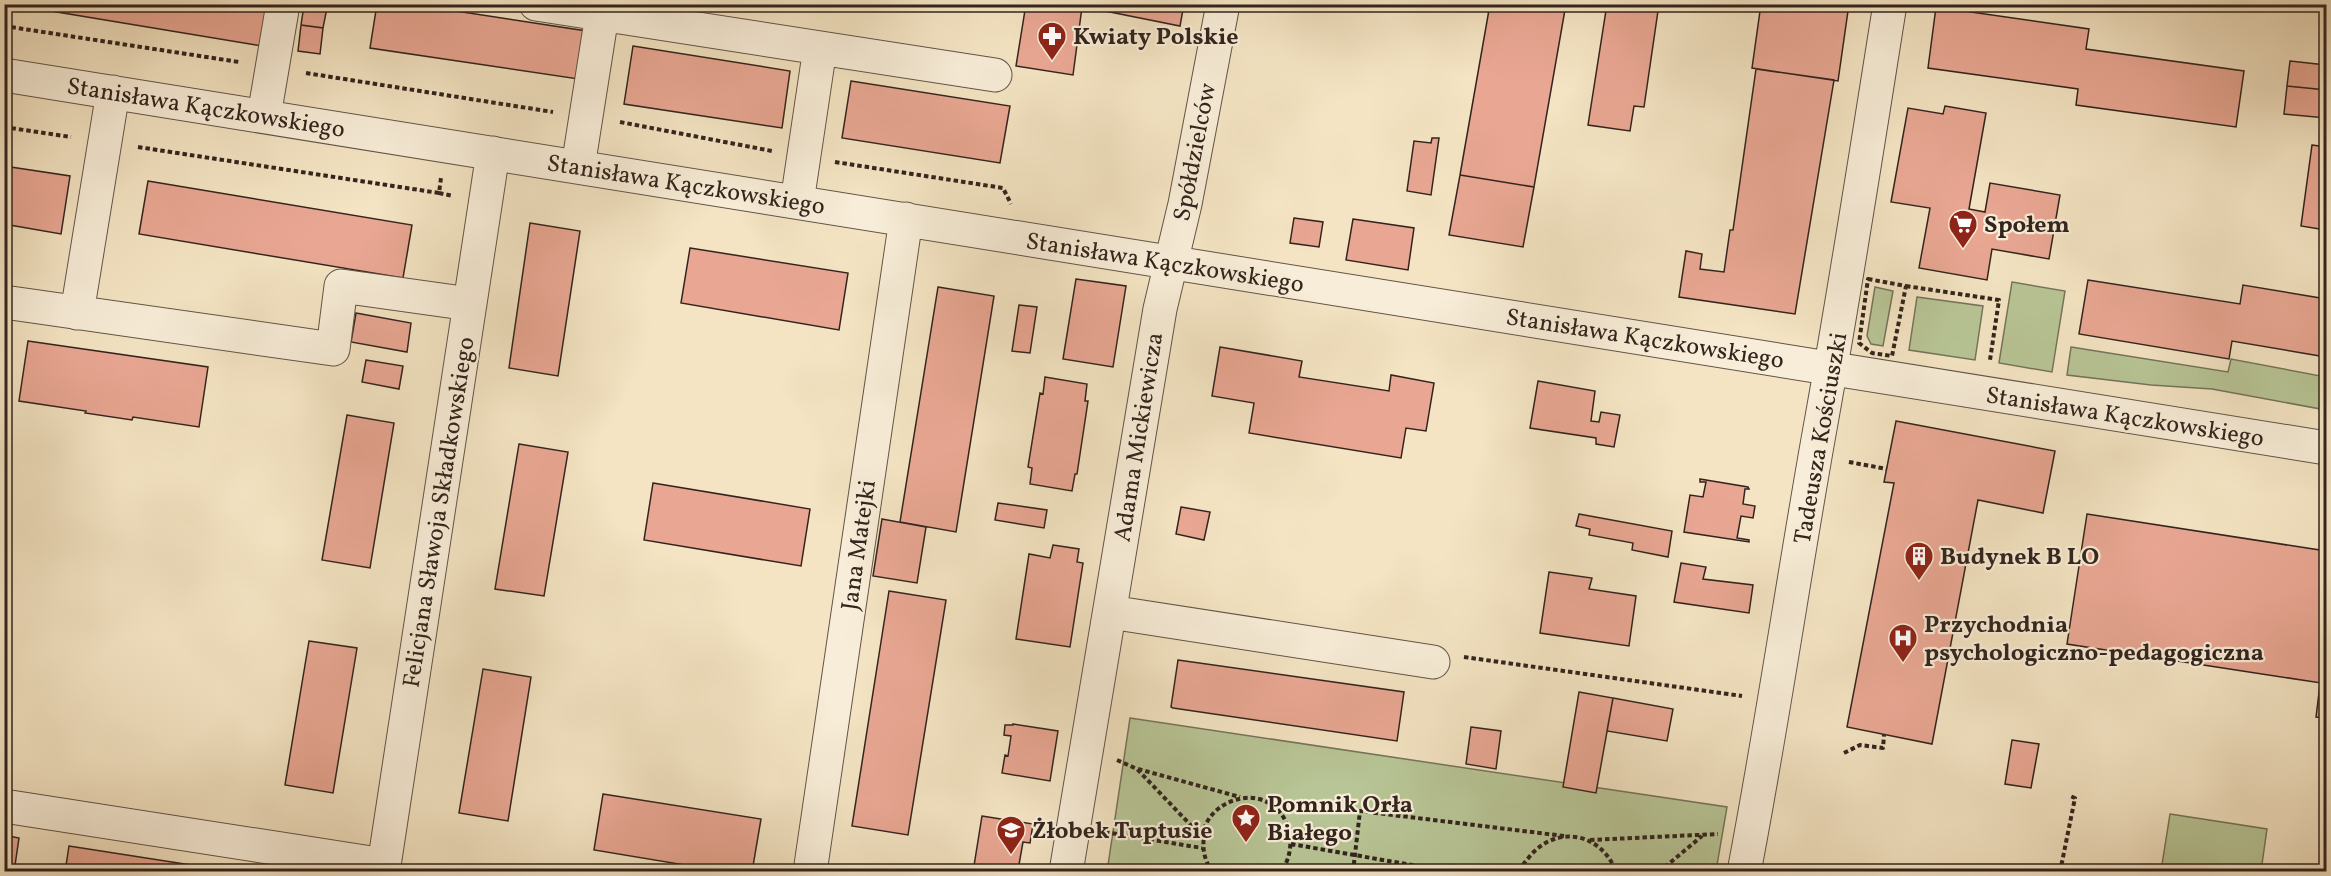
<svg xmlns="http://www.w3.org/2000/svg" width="2331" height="876" viewBox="0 0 2331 876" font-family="Vollkorn,serif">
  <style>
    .green { fill: #b8c596; stroke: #75745a; stroke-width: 1.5 }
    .building { fill: #e9a793; stroke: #32241d; stroke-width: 1.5 }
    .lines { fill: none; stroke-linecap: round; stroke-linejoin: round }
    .minor-casing { stroke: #625446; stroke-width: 35 }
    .path { stroke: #32241d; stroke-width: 4; stroke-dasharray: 4.5 3; stroke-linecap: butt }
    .minor { stroke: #f8edd8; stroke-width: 33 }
    .labels { text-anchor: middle; stroke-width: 4.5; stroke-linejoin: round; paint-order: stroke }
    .poi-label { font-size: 24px; font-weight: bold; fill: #32241d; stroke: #f8edd8; text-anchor: start }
    .street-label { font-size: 24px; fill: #32241d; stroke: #f8edd8 }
  </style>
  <rect width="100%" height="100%" fill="#f4e4c3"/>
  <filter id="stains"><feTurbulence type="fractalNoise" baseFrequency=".00333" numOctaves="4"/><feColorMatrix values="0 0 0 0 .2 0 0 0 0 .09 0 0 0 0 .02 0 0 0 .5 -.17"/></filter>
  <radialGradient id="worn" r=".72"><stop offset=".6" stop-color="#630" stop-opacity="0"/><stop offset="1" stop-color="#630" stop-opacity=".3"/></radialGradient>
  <path class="green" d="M2012 282 2065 291 2052 372 1999 363Z
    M1875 287 1893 291 1883 346 1871 344 1867 336Z
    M1917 297 1983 306 1975 360 1909 350Z
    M2071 347 2228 372 2231 359 2326 377V410L2212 389 2151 385 2067 375Z
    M1130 718 1727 807 1716 871 1107 872Z
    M2170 814 2267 829 2261 871H2161Z"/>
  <path class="building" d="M27 4H269L262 46 27 7Z
    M377 4H410L593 32 585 80 370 48Z
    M1026 4H1070L1082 7 1073 75 1016 66Z
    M1070 4H1184L1180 26Z
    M1490 4H1566L1534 187 1460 175Z
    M1607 4H1659L1644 107 1634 106 1630 131 1588 125Z
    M1761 4H1849L1838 81 1752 68Z
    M304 5 327 8 323 28 301 25Z
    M1936 7 2089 29 2086 49 2244 71 2236 127 2076 105 2078 89 1928 68Z
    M301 25 323 28 320 54 298 51Z
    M633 46 790 71 782 128 624 104Z
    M2290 61 2326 65V90L2287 86Z
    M1756 69 1834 80 1795 314 1679 297 1686 251 1702 254 1700 269 1724 272 1730 230H1733Z
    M851 81 1010 106 1000 163 842 138Z
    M2287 86 2326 90V118L2284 114Z
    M1945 106 1986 113 1969 209 1985 212 1990 183 2060 195 2049 259 1992 249 1987 280 1919 268 1930 208 1891 202 1908 108 1943 114Z
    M1432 138H1439L1431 195 1407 191 1414 141 1431 143Z
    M2312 145 2326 147V230L2301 226Z
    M4 166 70 176 61 234 4 224Z
    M1460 175 1534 187 1523 247 1449 235Z
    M148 181 412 225 403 278 139 234Z
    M1294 218 1323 222 1319 247 1290 243Z
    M1353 219 1414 228 1408 270 1346 260Z
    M530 223 580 231 558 376 509 368Z
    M690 248 848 273 839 330 681 303Z
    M1076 279 1126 286 1113 367 1063 359Z
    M2088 280 2240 304 2243 285 2326 299V357L2232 341 2229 359 2079 334Z
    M938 287 994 296 956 532 900 522Z
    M1019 305 1037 307 1030 353 1012 351Z
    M356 313 411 323 407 352 351 342Z
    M28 341 208 367 199 427 133 417 132 420 85 413 86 411 19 401Z
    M1220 347 1302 361 1299 377 1389 391 1391 375 1434 383 1426 431 1406 428 1401 458 1249 433 1254 403 1212 396Z
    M366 360 403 366 399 389 362 382Z
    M1045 377 1087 384 1085 401H1088L1077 474H1075L1072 491 1030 484 1032 468 1028 467 1040 393 1043 394Z
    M1538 381 1595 391 1591 421 1599 422 1601 412 1620 415 1614 447 1596 444V438L1530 428Z
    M347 415 394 423 370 568 322 560Z
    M1896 421 2055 451 2043 513 1978 500 1932 744 1847 727 1894 483 1884 482Z
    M519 444 568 452 544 596 495 589Z
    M1700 479 1748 487 1749 489H1745L1743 504 1755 506 1753 518 1741 516 1737 538 1749 540V542L1684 532 1690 495 1703 497 1706 482H1700Z
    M653 483 810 509 801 566 644 540Z
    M998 503 1047 510 1044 528 995 520Z
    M1181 507 1210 512 1204 540 1176 534Z
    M1579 514 1672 531 1668 557 1632 550 1633 543 1589 535 1590 529 1576 526Z
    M2087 514 2326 551V636L2321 683 2067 644Z
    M882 519 926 527 917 583 873 576Z
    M1053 545 1079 549 1077 562 1083 563 1070 647 1016 639 1029 554 1050 558Z
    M1681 563 1706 567 1703 579 1753 585 1749 613 1674 602Z
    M1549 572 1592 578 1589 589 1636 596 1629 646 1540 633Z
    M889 591 946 600 908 835 852 826Z
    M2326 636V718L2316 717Z
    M309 641 357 648 333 793 285 785Z
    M1178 660 1404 692 1397 741 1173 708 1171 707Z
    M483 669 531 677 508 821 459 813Z
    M1579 692 1613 698 1596 793 1563 787Z
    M1613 698 1673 709 1667 741 1607 731Z
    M1013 724 1058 731 1050 781 1002 773 1005 755 1008 756 1011 736 1004 735 1005 725H1013Z
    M1471 727 1501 731 1496 769 1466 764Z
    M2012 740 2039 744 2031 788 2005 784Z
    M603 794 761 819 752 872H727L594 850Z
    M982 816 1033 824 1030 843 1023 842 1018 870 1025 872H973Z
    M4 835 19 838 14 872H4Z
    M69 846 236 872H65Z"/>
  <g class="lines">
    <g class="minor-casing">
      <path id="minor" d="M536 4 995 75
        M4 75 2326 448
        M264 116 283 4
        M578 167 602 15
        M797 202 820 48
        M4 302 333 349 341 286 470 304
        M77 313 113 92
        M1110 612 1433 662
        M4 806 384 865
        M383 872 493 153
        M810 872 906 219
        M1066 872 1160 309 1185 204 1223 4
        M1744 872C1772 726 1793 580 1819 434 1845 291 1867 148 1890 4"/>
    </g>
    <path class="path" d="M4 26 239 62
      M306 73 553 112
      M620 122 772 151
      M4 127 71 137
      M138 147 439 193 441 178
      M835 162 1003 188 1011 204
      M439 193 453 196
      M1868 279 1906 286 1892 356 1872 353 1859 343Z
      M1906 286 1999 300 1990 360
      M1849 462 1887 469
      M1464 657 1742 696
      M1844 753 1860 745 1883 748 1884 735
      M1117 760 1137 769 1203 838
      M1138 769 1240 797
      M1105 832 1202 848
      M1590 840 1718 834
      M1291 844 1452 872
      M1213 872C1205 863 1202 849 1204 837 1204 833 1204 827 1206 824 1216 803 1244 792 1265 801 1293 814 1297 850 1281 872
      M1353 872 1360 811 1564 836
      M1521 872C1522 864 1526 861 1530 856 1557 824 1602 833 1616 872
      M1659 872 1702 836
      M2060 872 2075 798 2070 796"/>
    <use href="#minor" class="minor"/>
  </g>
  <defs>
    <g id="pharmacy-pin" transform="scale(1.5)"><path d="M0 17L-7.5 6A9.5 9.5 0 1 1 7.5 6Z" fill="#8f2418" stroke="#f8edd8"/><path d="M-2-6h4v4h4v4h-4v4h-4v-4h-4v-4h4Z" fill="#fff"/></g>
    <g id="supermarket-pin" transform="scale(1.5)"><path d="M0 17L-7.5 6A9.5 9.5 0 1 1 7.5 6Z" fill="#8f2418" stroke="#f8edd8"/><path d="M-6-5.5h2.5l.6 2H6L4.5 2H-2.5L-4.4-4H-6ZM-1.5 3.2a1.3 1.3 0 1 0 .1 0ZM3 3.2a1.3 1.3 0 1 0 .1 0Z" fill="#fff"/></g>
    <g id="building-pin" transform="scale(1.5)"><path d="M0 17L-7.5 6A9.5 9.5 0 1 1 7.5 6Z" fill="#8f2418" stroke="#f8edd8"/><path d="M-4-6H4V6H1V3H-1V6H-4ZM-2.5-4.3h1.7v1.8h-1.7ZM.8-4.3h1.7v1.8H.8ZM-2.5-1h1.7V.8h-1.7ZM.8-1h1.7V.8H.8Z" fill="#fff"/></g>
    <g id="hospital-pin" transform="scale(1.5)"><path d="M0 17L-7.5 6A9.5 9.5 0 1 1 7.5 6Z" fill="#8f2418" stroke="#f8edd8"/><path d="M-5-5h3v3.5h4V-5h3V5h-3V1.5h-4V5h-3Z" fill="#fff"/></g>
    <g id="sight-pin" transform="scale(1.5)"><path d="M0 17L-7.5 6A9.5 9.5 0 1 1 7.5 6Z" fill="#8f2418" stroke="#f8edd8"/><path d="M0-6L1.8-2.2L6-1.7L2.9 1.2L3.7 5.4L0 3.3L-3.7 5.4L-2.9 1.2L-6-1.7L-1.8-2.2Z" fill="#fff"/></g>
    <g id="school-pin" transform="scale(1.5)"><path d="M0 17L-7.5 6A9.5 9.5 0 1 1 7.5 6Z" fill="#8f2418" stroke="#f8edd8"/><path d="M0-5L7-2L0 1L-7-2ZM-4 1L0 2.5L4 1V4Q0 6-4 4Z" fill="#fff"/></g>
  </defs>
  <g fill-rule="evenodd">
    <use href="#pharmacy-pin" x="1052" y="36"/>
    <use href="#supermarket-pin" x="1963" y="224"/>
    <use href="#building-pin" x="1919" y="556"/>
    <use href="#hospital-pin" x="1903" y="638"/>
    <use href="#sight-pin" x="1246" y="818"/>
    <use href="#school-pin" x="1011" y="830"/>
  </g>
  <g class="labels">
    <g class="poi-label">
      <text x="1073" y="44">Kwiaty Polskie</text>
      <text x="1984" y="232">Społem</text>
      <text x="1940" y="564">Budynek B LO</text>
      <text x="1924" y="632">Przychodnia<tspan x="1924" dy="28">psychologiczno-pedagogiczna</tspan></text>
      <text x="1267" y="812">Pomnik Orła<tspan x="1267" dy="28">Białego</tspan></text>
      <text x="1032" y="838">Żłobek Tuptusie</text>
    </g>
    <g class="street-label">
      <text transform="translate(206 107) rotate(9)" y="8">Stanisława Kączkowskiego</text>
      <text transform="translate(1194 152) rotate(-79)" y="8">Spółdzielców</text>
      <text transform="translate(686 184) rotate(9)" y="8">Stanisława Kączkowskiego</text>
      <text transform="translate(1165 262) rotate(9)" y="8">Stanisława Kączkowskiego</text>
      <text transform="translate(1645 338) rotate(9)" y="8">Stanisława Kączkowskiego</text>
      <text transform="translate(2125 416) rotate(9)" y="8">Stanisława Kączkowskiego</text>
      <text transform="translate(1138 437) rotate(-81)" y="8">Adama Mickiewicza</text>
      <text transform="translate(1820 438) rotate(-80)" y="8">Tadeusza Kościuszki</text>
      <text transform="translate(438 512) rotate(-81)" y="8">Felicjana Sławoja Składkowskiego</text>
      <text transform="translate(858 545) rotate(-82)" y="8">Jana Matejki</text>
    </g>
  </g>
  <rect width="2331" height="876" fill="none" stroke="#f4e4c3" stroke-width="24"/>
  <rect x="6" y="6" width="2319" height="864" fill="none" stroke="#32241d" stroke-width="3"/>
  <rect x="12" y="12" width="2307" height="852" fill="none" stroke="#32241d" stroke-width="1.5"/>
  <rect width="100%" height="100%" filter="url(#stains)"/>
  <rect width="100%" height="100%" fill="url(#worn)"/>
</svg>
